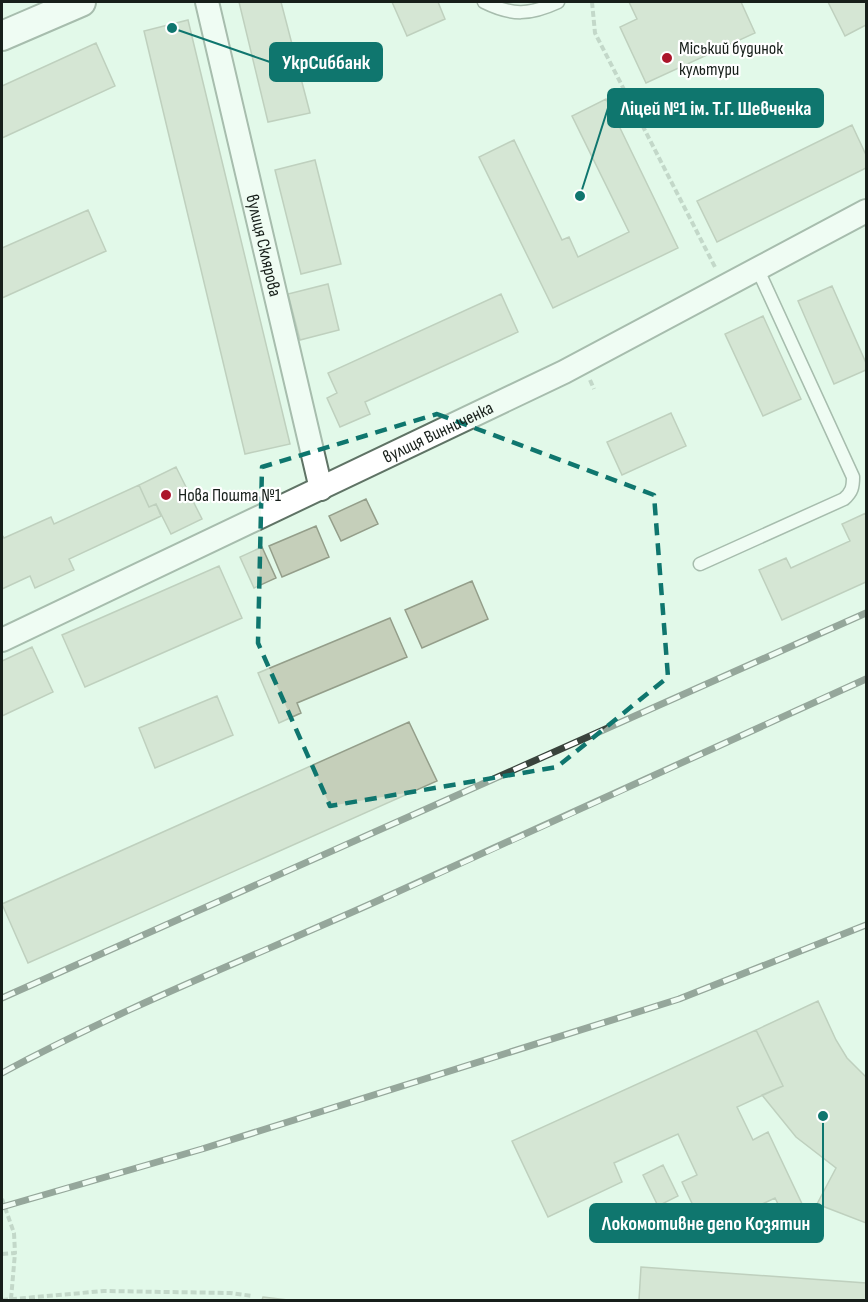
<svg xmlns="http://www.w3.org/2000/svg" width="868" height="1302" viewBox="0 0 868 1302" font-family="'Sofia Sans Condensed',sans-serif">
  <style>
    .building { fill: #c5cfba; stroke: #949e8a; stroke-width: 1.5 }
    .lines { fill: none; stroke-linecap: round; stroke-linejoin: round }
    .service-casing { stroke: #5f7365; stroke-width: 15 }
    .minor-casing { stroke: #5f7365; stroke-width: 26 }
    .tertiary-casing { stroke: #5f7365; stroke-width: 32 }
    .path { stroke: #9eb0a3; stroke-width: 4; stroke-dasharray: 6 3; stroke-linecap: butt }
    .service { stroke: #fff; stroke-width: 12 }
    .minor { stroke: #fff; stroke-width: 22 }
    .tertiary { stroke: #fff; stroke-width: 28 }
    .rail-casing { stroke: #39433c; stroke-width: 7 }
    .rail { stroke: #fff; stroke-width: 4.5; stroke-dasharray: 14; stroke-linecap: butt }
    .marked { fill: none; stroke: #0f766e; stroke-width: 4.5; stroke-dasharray: 12 8; stroke-linejoin: round }
    .poi-dot { fill: #ab162a; stroke: #fff; stroke-width: 2 }
    .labels { text-anchor: middle; stroke-width: 4.5; stroke-linejoin: round; paint-order: stroke }
    .poi-label { font-size: 18px; fill: #171f1a; stroke: #fff; text-anchor: start }
    .street-label { font-size: 18px; fill: #171f1a; stroke: #fff }
    .leader { fill: none; stroke: #0f766e; stroke-width: 2 }
    .callout-dot { fill: #0f766e; stroke: #fff; stroke-width: 2 }
    .callout { fill: #0f766e; stroke: #0f766e; stroke-width: 2 }
    .callout-label { font-size: 20px; text-anchor: middle; font-weight: bold; fill: #fff }
  </style>
  <rect width="100%" height="100%" fill="#e2f9e9"/>
  <path class="building" d="M239 2H281L310 113 268 122Z
    M392 2H438L445 19 407 36Z
    M629 2H741L755 33 646 83 620 27 637 19Z
    M828 2H866V25L845 36Z
    M188 20 290 444 245 454 144 31Z
    M96 43 115 86 2 138V86Z
    M606 99 678 248 553 308 479 157 514 140 562 240 569 237 578 257 629 232 572 116Z
    M852 125 866 155V168L717 242 697 201Z
    M315 160 341 264 301 274 275 170Z
    M88 210 106 251 2 298V248Z
    M328 284 339 330 300 340 288 294Z
    M832 286 866 363V370L834 384 798 301Z
    M501 294 518 332 365 402 370 414 340 427 327 398 337 393 328 373Z
    M763 316 801 399 763 416 725 334Z
    M671 413 686 446 622 475 607 442Z
    M176 467 202 519 171 534 156 504 149 507 139 485Z
    M139 485 149 507 156 504 161 516 69 559 74 570 35 588 30 576 2 589V535L4 538 51 517 54 524Z
    M366 499 378 524 341 541 329 516Z
    M866 513V582L782 620 759 570 786 558 791 568 850 541 842 524Z
    M316 526 329 557 282 577 269 546Z
    M262 547 276 578 254 588 240 557Z
    M219 566 242 618 85 687 62 635Z
    M472 581 488 619 422 648 405 610Z
    M390 618 407 657 297 703 301 713 279 723 258 673Z
    M32 647 53 692 2 716V661Z
    M217 696 233 735 155 768 139 728Z
    M409 722 437 781 28 963 2 904Z
    M818 1001 836 1040 847 1058 866 1077V1223L817 1204 836 1168 796 1137 762 1095 783 1086 756 1030Z
    M756 1030 783 1086 737 1107 753 1140 768 1132 812 1225 793 1234 775 1198 705 1231 682 1182 697 1175 678 1134 614 1163 622 1182 548 1217 512 1141Z
    M663 1165 678 1196 658 1206 643 1175Z
    M641 1267 866 1283V1300H639Z
    M263 1297 288 1300H262Z"/>
  <g class="lines">
    <g class="service-casing">
      <path id="service" d="M484 2C512 16 530 15 558 2
        M700 564 844 499C852 492 853 487 853 477L758 270"/>
    </g>
    <g class="minor-casing">
      <g id="minor">
        <path id="s1" d="M207 2 321 489"/>
        <path id="s2" d="M2 640 564 372 866 211"/>
      </g>
    </g>
    <g class="tertiary-casing">
      <path id="tertiary" d="M2 36 81 2"/>
    </g>
    <path class="path" d="M592 2 595 33 716 269
      M590 380 594 389
      M2 1199 14 1233 15 1253 2 1254
      M11 1299 15 1253
      M2 1300 104 1291 230 1293 253 1296"/>
    <use href="#service" class="service"/>
    <use href="#minor" class="minor"/>
    <use href="#tertiary" class="tertiary"/>
    <g class="rail-casing">
      <path id="rail" d="M2 998 866 613
        M2 1073C122 1008 250 958 375 902 539 829 702 753 866 679
        M2 1207 202 1149 679 999 866 925"/>
    </g>
    <use href="#rail" class="rail"/>
  </g>
  <path d="M0 0H868V1302H0ZM437 414 654 495 668 677 557 767 330 806 258 643 262 467Z" fill="#e2f9e9" fill-opacity=".55" fill-rule="evenodd"/>
  <path class="marked" d="M437 414 654 495 668 677 557 767 330 806 258 643 262 467Z"/>
  <g class="poi-dot">
    <circle cx="667" cy="58" r="6"/>
    <circle cx="166" cy="495" r="6"/>
  </g>
  <g class="labels">
    <g class="poi-label">
      <text x="679" y="54">Міський будинок<tspan x="679" dy="21">культури</tspan></text>
      <text x="178" y="501">Нова Пошта №1</text>
    </g>
    <g class="street-label">
      <text dy="6" stroke="none"><textPath href="#s1" startOffset="250">вулиця Склярова</textPath></text>
      <text dy="6" stroke="none"><textPath href="#s2" startOffset="483">вулиця Винниченка</textPath></text>
    </g>
  </g>
  <path class="leader" d="M172 28L270 62M580 196L608 108M823 1116L823 1223"/>
  <g class="callout-dot">
    <circle cx="172" cy="28" r="6"/>
    <circle cx="580" cy="196" r="6"/>
    <circle cx="823" cy="1116" r="6"/>
  </g>
  <g class="callout">
    <rect x="270" y="43" width="112" height="38" rx="6"/>
    <rect x="608" y="89" width="215" height="38" rx="6"/>
    <rect x="590" y="1204" width="233" height="38" rx="6"/>
  </g>
  <g class="callout-label">
    <text x="326" y="69">УкрСиббанк</text>
    <text x="716" y="115">Ліцей №1 ім. Т.Г. Шевченка</text>
    <text x="706" y="1230">Локомотивне депо Козятин</text>
  </g>
  <rect width="868" height="1302" fill="none" stroke="#171f1a" stroke-width="6"/>
</svg>
